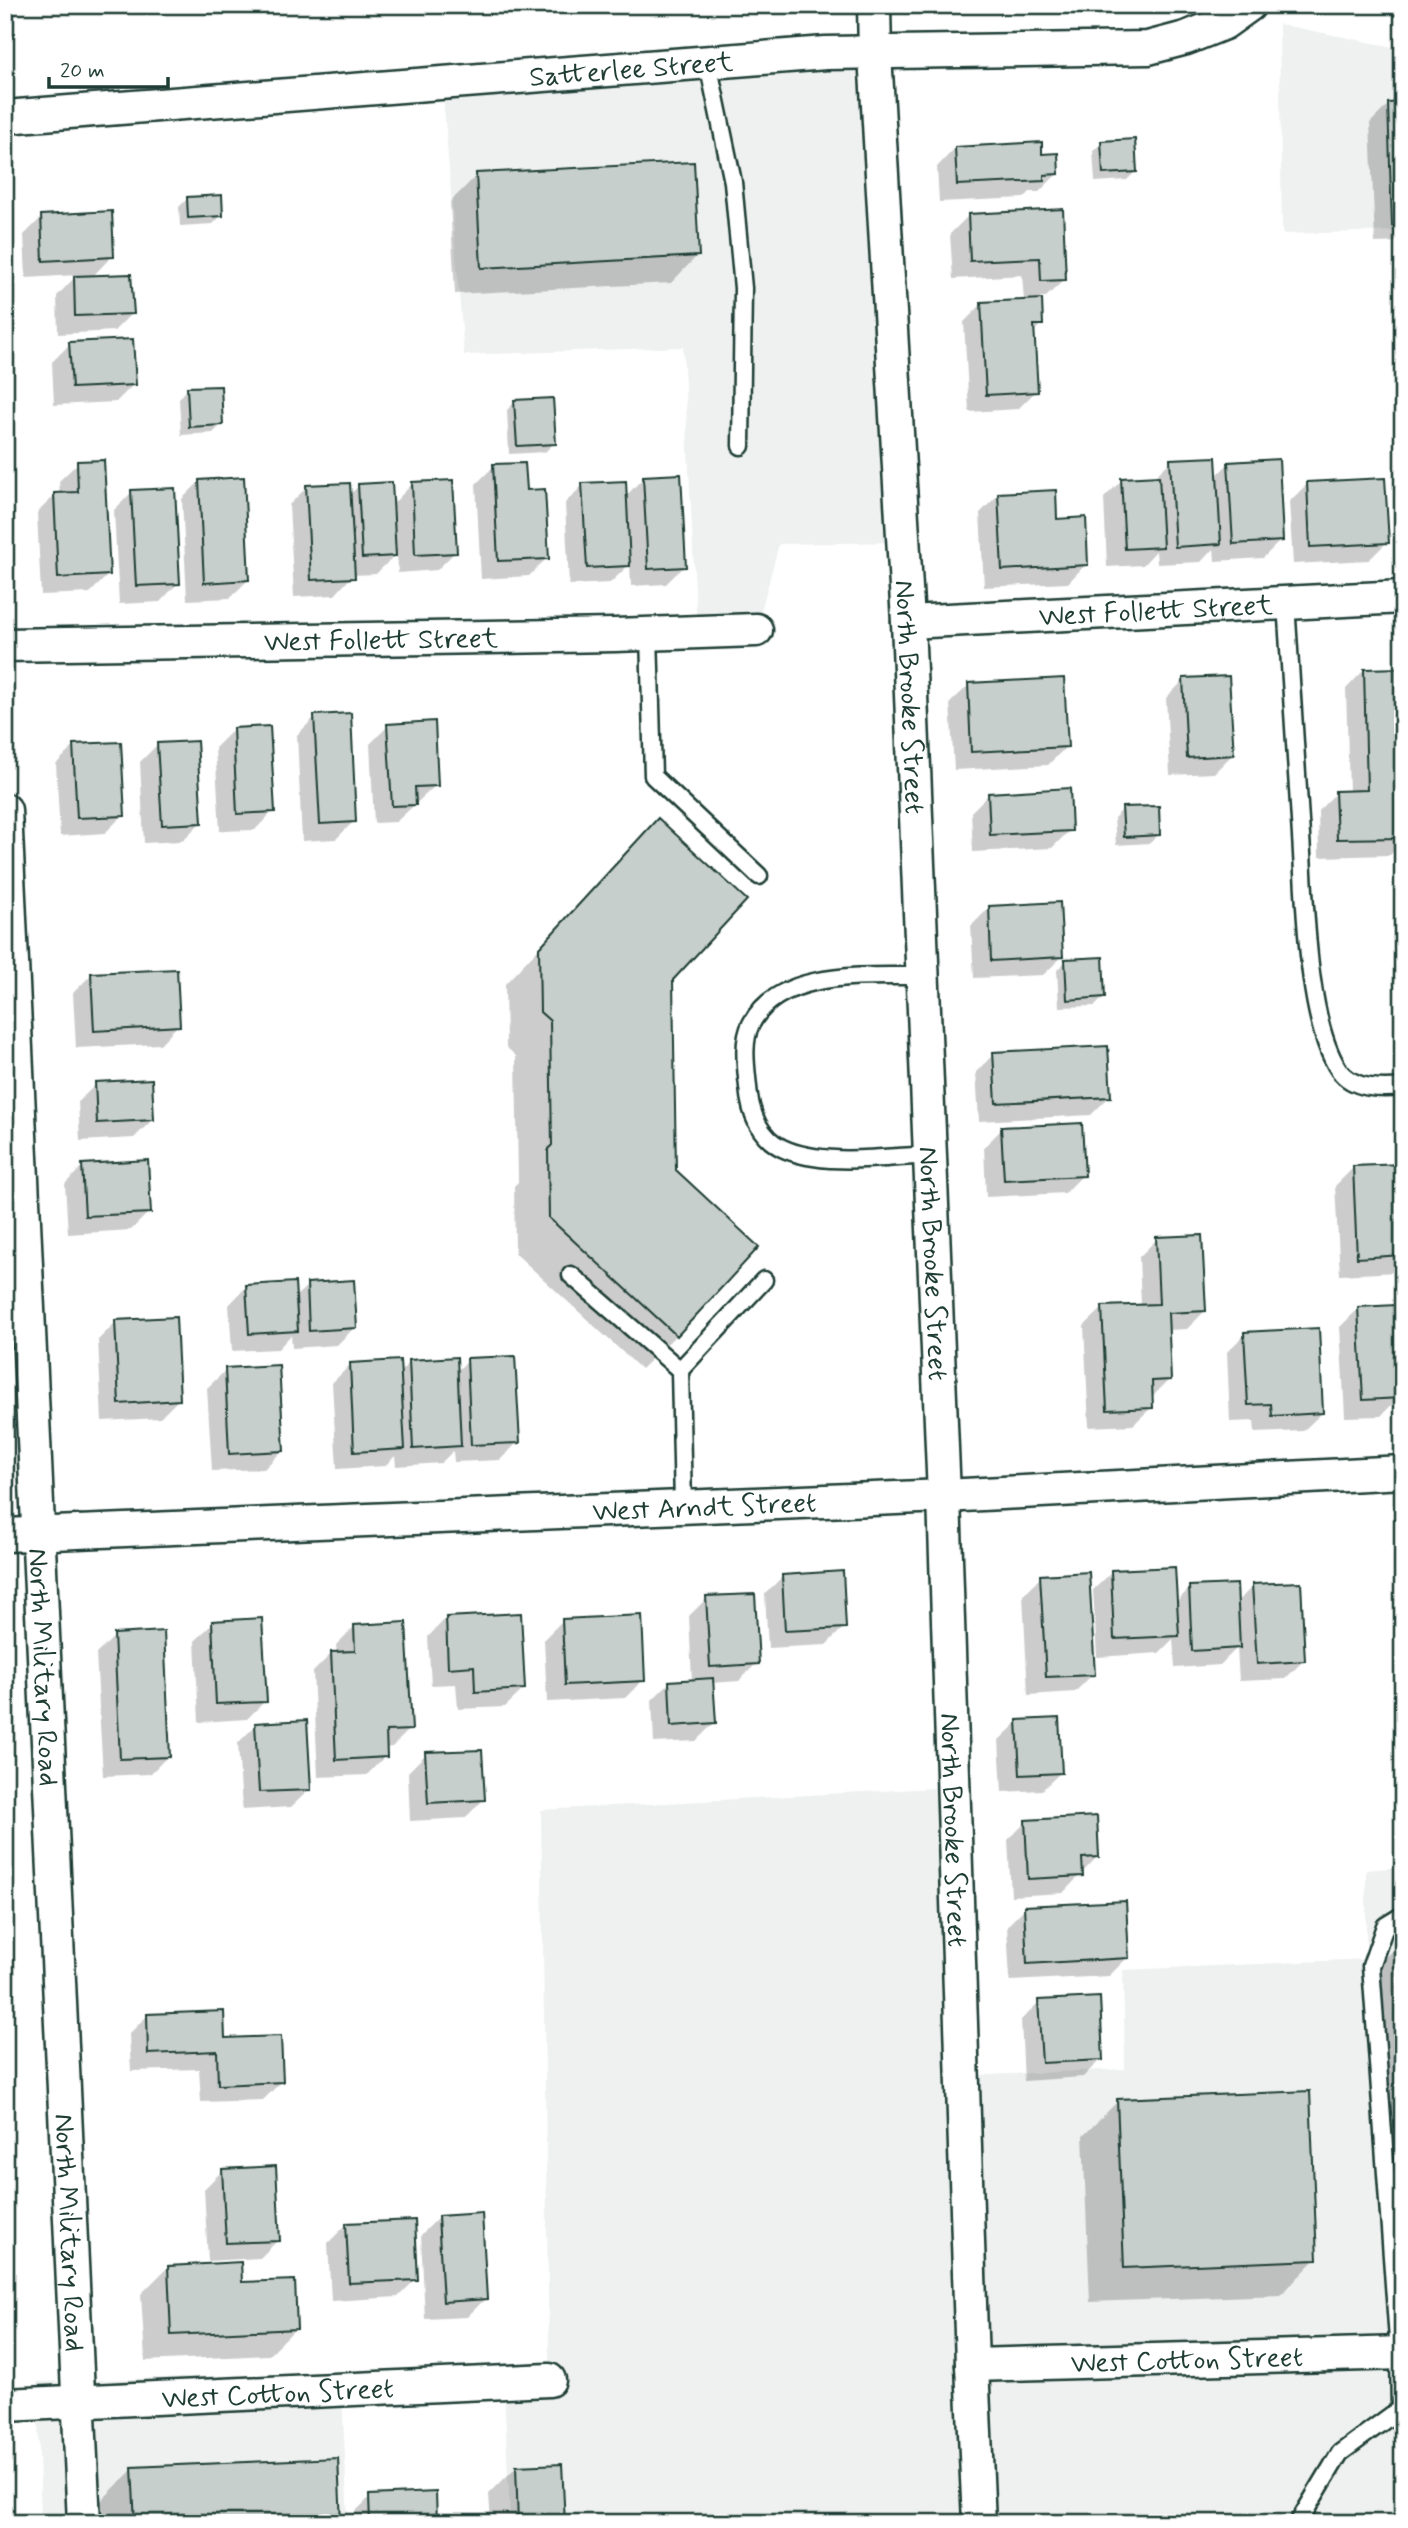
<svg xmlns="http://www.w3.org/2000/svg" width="1408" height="2528" viewBox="0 0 1408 2528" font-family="Mynerve,sans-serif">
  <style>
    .built { fill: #eef1f0 }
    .shadow { fill: #0003 }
    .building { fill: #c7cfcc; stroke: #1f3d34; stroke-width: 2 }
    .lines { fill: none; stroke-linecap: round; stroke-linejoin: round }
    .lane-casing { stroke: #1f3d34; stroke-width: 21 }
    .street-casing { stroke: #1f3d34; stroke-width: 37 }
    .lane { stroke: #fff; stroke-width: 16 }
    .street { stroke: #fff; stroke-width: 32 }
    .labels { text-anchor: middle; stroke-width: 6; stroke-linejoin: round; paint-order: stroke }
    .street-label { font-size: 28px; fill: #1f3d34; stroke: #fff }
  </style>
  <rect width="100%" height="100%" fill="#fff"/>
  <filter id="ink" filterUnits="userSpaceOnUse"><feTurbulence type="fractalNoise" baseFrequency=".0143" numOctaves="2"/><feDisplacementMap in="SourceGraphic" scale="14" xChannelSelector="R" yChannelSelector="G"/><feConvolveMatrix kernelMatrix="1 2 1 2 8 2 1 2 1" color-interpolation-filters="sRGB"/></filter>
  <g filter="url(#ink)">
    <path class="built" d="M1279 24 1403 49V231L1282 234Z
      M875 54 904 542 779 544 756 630 697 632 683 347 464 355 442 83Z
      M953 1787 963 2076 1125 2069 1123 1970 1366 1959V1870L1403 1867V2523H510L503 2364 549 2361 541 1810Z
      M341 2372 348 2523H41L37 2382Z"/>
    <path class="shadow" d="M1389 104H1403V242L1375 243 1370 123Z
      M1102 143 1135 172 1127 180 1095 182 1093 151Z
      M955 148 1041 156 1057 174 1039 192H1030L1024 198 939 202 937 167Z
      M477 175 697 256 671 283 455 294 450 202Z
      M187 199 221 216 213 224 180 226 179 207Z
      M1061 211 1065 279 1046 297H1040L1041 324 1033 333 1036 391 1018 409 969 412 964 322 982 304 1024 301 1022 275 953 279 950 234 968 216Z
      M42 217 112 256 91 278 132 313 114 331 58 334 57 296 77 275 26 278 24 235Z
      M70 344 134 384 116 402 54 405 52 362Z
      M188 389 221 425 213 433 181 435 179 398Z
      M515 402 554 443 545 452 509 454 507 410Z
      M1171 461 1216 476 1229 463 1281 540 1263 558 1215 561 1214 548 1201 562 1157 564 1156 551 1143 565 1107 567 1104 498 1122 480 1153 478Z
      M78 463 108 575 90 593 41 595 37 513 55 495H60L59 481Z
      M494 466 547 558 529 576 481 579 476 484Z
      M644 477 684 566 666 584 631 586 630 564 610 583 569 585 565 503 583 485 625 497Z
      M200 481 248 580 230 598 187 600 182 499Z
      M412 484 455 552 437 570 398 573 397 553 376 574 353 575 335 595 294 597 289 505 307 487 349 495 359 486 392 505Z
      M1307 484 1387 542 1369 560 1293 564 1289 502Z
      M132 492 178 583 160 602 119 604 114 510Z
      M998 495 1056 521 1086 564 1068 583 984 587 980 513Z
      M1403 505V556H1402L1399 509Z
      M1364 670H1403V842L1390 855 1319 857 1318 811 1336 793 1349 792 1346 689Z
      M1184 680 1232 755 1214 773 1170 775 1166 698Z
      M969 685 1066 747 1048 765 954 770 950 703Z
      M315 717 354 821 336 839 302 841 297 735Z
      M388 726 436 785 396 822 374 823 370 744Z
      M233 730 273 811 255 830 220 831 215 748Z
      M158 744 200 823 182 841 144 843 140 762Z
      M74 746 123 815 105 833 60 836 56 764Z
      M989 794 1070 830 1052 848 973 852 971 812Z
      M1123 809 1159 834 1150 843 1116 845 1114 818Z
      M659 820 671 980 676 1335 641 1369 515 1253 514 1186 518 1182 516 1056 506 1047 505 984Z
      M989 908 1062 957 1043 975 974 978 971 926Z
      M1066 961 1104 997 1095 1006 1059 1007 1057 970Z
      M91 975 178 1025 160 1044 76 1048 73 993Z
      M994 1054 1109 1097 1091 1115 979 1121 976 1072Z
      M96 1084 152 1120 134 1138 80 1141 78 1102Z
      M1002 1129 1083 1175 1065 1193 986 1197 984 1147Z
      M1403 1165V1267L1398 1272 1340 1275 1335 1186 1353 1168Z
      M83 1166 149 1212 131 1230 68 1234 65 1184Z
      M1157 1239 1205 1311 1187 1329 1167 1330 1169 1380 1151 1398 1152 1407 1133 1425 1089 1427 1084 1326 1103 1308 1141 1306 1139 1257Z
      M308 1285 355 1327 337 1345 292 1348 291 1335 278 1349 232 1351 229 1305 247 1286 294 1298Z
      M1358 1309 1399 1397 1381 1416 1345 1417 1340 1327Z
      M116 1322 178 1400 160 1418 102 1421 98 1340Z
      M1245 1334 1322 1413 1303 1431 1255 1433 1254 1421 1230 1422 1227 1352Z
      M468 1360 518 1442 500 1460 454 1462 453 1451 441 1463 396 1466 395 1456 385 1466 337 1469 332 1383 350 1365 399 1373 410 1362 456 1372Z
      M226 1370 282 1451 264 1469 212 1471 207 1388Z
      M1112 1572 1175 1603 1190 1588 1236 1603 1253 1586 1303 1661 1285 1679 1239 1681 1237 1648 1220 1665 1175 1668 1173 1639 1159 1653 1097 1657 1093 1590Z
      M783 1576 844 1627 826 1645 768 1648 765 1594Z
      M1041 1577 1093 1674 1075 1692 1028 1695 1023 1595Z
      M707 1598 757 1663 739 1681 712 1683 714 1723 696 1741 654 1743 652 1700 670 1682 692 1681 689 1616Z
      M446 1618 524 1689 505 1707 458 1709 456 1684 431 1685 428 1637Z
      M562 1621 643 1680 625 1698 547 1702 544 1639Z
      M213 1623 265 1701 247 1719 199 1722 195 1641Z
      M354 1627 410 1729 392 1747 385 1748V1756L367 1775 318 1777 313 1672 331 1654H337L336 1645Z
      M115 1636 168 1756 150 1774 103 1776 96 1654Z
      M1018 1722 1061 1772 1042 1790 1002 1792 999 1740Z
      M256 1725 310 1789 291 1807 242 1810 238 1743Z
      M426 1754 483 1800 465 1818 410 1821 408 1772Z
      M1026 1822 1097 1857 1063 1893 1011 1896 1008 1840Z
      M1025 1908 1127 1958 1109 1976 1010 1981 1007 1926Z
      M1403 1940V2285L1390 2286 1374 1968Z
      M1039 2002 1101 2059 1083 2077 1024 2081 1021 2020Z
      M147 2016 223 2040 281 2082 263 2100 201 2102 199 2069 131 2071 129 2034Z
      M1118 2101 1315 2260 1281 2295 1090 2302 1083 2136Z
      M222 2171 278 2240 260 2258 208 2261 204 2189Z
      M439 2217 485 2299 467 2317 425 2319 421 2235Z
      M346 2225 416 2279 398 2297 331 2301 328 2243Z
      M168 2267 240 2284 296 2328 269 2355 145 2361 141 2294Z
      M516 2467 563 2523H491L489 2494Z
      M133 2469 339 2523H99L98 2504Z
      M370 2497 436 2523H352V2515Z"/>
    <path class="building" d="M1403 102V226H1392L1388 103Z
      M1135 139 1137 172 1103 174 1101 141Z
      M1042 142V154L1058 153 1059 174 1044 175V181L957 185 955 147Z
      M694 162 699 256 481 268 476 173Z
      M222 195 223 216 188 218 187 197Z
      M1063 209 1066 280 1041 281 1040 258 970 261 968 214Z
      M112 211 114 257 43 261 41 215Z
      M131 274 134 314 75 316 74 276Z
      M1042 299 1043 325H1034L1038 392 986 395 981 302Z
      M133 339 136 385 72 388 69 342Z
      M221 386 223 425 189 427 187 387Z
      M553 398 556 444 517 446 514 400Z
      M1216 457 1221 544 1175 547 1170 459Z
      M1279 459 1283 541 1233 544 1228 462Z
      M104 460 110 575 58 578 54 493 78 492 77 461Z
      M525 463 527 490 545 489 549 559 498 561 493 464Z
      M681 474 686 567 648 569 643 476Z
      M1159 476 1163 547 1125 549 1121 478Z
      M244 477 249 580 204 583 199 480Z
      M1385 478 1389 543 1310 547 1307 482Z
      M453 480 457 553 415 555 412 482Z
      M626 481 630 566 587 568 582 483Z
      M392 482 396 556 362 558 358 484Z
      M350 483 355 578 311 580 306 485Z
      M175 488 180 584 136 586 131 490Z
      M1056 490 1057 519 1086 517 1088 565 1002 570 998 493Z
      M1403 668V838L1337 839 1335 791 1367 790 1364 669Z
      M1229 676 1234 755 1187 758 1183 678Z
      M1064 678 1068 747 971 752 968 683Z
      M351 713 356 822 320 824 314 715Z
      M435 721 438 786 415 787 416 805 392 806 387 724Z
      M270 726 275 812 237 814 233 728Z
      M197 741 202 823 162 825 157 743Z
      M121 742 125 816 77 818 73 744Z
      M1070 788 1072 831 990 835 988 793Z
      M1159 806 1160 835 1124 837 1122 807Z
      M658 818 747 900 673 980 676 1170 759 1247 677 1336 549 1218 548 1149 552 1145 550 1021 540 1012 539 948Z
      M1060 902 1063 957 991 961 989 906Z
      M1103 957 1105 997 1067 1000 1065 959Z
      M177 969 180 1026 94 1031 91 973Z
      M1108 1046 1111 1097 996 1103 993 1052Z
      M152 1079 154 1120 97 1123 95 1082Z
      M1082 1123 1085 1176 1004 1180 1001 1127Z
      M148 1160 151 1213 85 1216 82 1164Z
      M1403 1164V1255L1357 1258 1353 1166Z
      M1202 1235 1206 1311 1168 1313 1171 1380 1152 1381 1153 1408 1107 1410 1102 1306 1159 1304 1156 1237Z
      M354 1280 357 1328 309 1331 307 1283Z
      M295 1282 298 1331 249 1334 246 1285Z
      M1396 1305 1401 1398 1363 1400 1358 1307Z
      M176 1317 180 1400 119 1404 115 1320Z
      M1319 1328 1323 1413 1272 1416 1271 1404 1248 1405 1244 1332Z
      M515 1356 520 1443 471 1445 467 1358Z
      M457 1357 461 1446 413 1449 409 1360Z
      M400 1360 405 1449 354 1452 350 1363Z
      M279 1365 284 1451 229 1454 225 1368Z
      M1175 1567 1179 1636 1114 1639 1111 1570Z
      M843 1571 846 1628 785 1631 782 1575Z
      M1089 1572 1095 1675 1046 1677 1040 1575Z
      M1301 1582 1305 1661 1257 1664 1252 1584Z
      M1237 1584 1240 1648 1192 1651 1189 1586Z
      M755 1594 759 1664 710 1667 706 1596Z
      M521 1613 525 1689 475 1692 474 1666 448 1668 446 1617Z
      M642 1615 645 1681 565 1685 562 1619Z
      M262 1618 267 1702 216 1704 212 1621Z
      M406 1622 412 1730 386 1731 387 1757 336 1760 331 1652 355 1651 354 1625Z
      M164 1631 170 1757 120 1759 114 1634Z
      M713 1678 716 1723 671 1726 669 1681Z
      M1059 1718 1062 1773 1020 1775 1017 1720Z
      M307 1720 311 1790 259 1792 255 1723Z
      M482 1750 485 1800 428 1803 425 1752Z
      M1097 1816 1099 1857 1082 1858 1083 1876 1028 1879 1025 1820Z
      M1126 1901 1129 1958 1027 1964 1024 1906Z
      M1100 1997 1103 2060 1042 2063 1038 2000Z
      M224 2011 225 2038 281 2036 283 2082 218 2085 217 2051 148 2054 147 2014Z
      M1310 2091 1317 2260 1124 2268 1117 2099Z
      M276 2166 280 2241 226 2243 222 2169Z
      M482 2213 487 2299 443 2302 438 2216Z
      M415 2220 418 2280 349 2283 346 2223Z
      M241 2262 242 2282 295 2280 297 2329 171 2335 168 2266Z
      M338 2458 341 2523H135L132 2467Z
      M562 2464 565 2523H518L516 2466Z
      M5 2481H9L11 2523H5Z
      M436 2492 437 2523H370L369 2495Z"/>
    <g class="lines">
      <g class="lane-casing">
        <path id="lane" d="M708 63 733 182 743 288 741 446
          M1286 603C1291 681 1296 758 1301 836 1305 897 1306 1021 1339 1070 1353 1090 1382 1089 1403 1087
          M649 634 653 776 759 876
          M923 976C870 977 780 968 751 1024 742 1042 746 1067 748 1087 750 1112 758 1136 782 1148 822 1167 886 1157 930 1155
          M571 1275 680 1370 683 1506
          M680 1370 764 1280
          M1298 2523 1340 2453 1400 2409 1399 2354 1371 1966 1385 1926 1403 1915"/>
      </g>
      <g class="street-casing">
        <g id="street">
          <path id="s1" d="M874 5 875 54 908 622 944 1496 972 2365 979 2523"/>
          <path id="s2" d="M5 117 826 53 1148 48 1186 38 1224 23 1249 5"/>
          <path id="s3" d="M908 622 1403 597"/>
          <path id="s4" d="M5 645 615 635 756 630"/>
          <path id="s5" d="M5 810 84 2523"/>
          <path id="s6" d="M5 1535 944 1496 1403 1472"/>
          <path id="s7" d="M972 2365 1403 2353"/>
          <path id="s8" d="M5 2405 549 2380"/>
        </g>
      </g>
      <use href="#lane" class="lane"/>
      <use href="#street" class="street"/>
    </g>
  </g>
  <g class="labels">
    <g class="street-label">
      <text dy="10" stroke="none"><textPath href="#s2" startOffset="628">Satterlee Street</textPath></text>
      <text dy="10" stroke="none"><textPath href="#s3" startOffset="248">West Follett Street</textPath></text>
      <text dy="10" stroke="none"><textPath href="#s4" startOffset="376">West Follett Street</textPath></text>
      <text dy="10" stroke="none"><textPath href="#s1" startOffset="693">North Brooke Street</textPath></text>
      <text dy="10" stroke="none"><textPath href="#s1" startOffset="1260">North Brooke Street</textPath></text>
      <text dy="10" stroke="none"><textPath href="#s6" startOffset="700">West Arndt Street</textPath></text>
      <text dy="10" stroke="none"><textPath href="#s5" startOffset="858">North Military Road</textPath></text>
      <text dy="10" stroke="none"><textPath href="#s1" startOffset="1827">North Brooke Street</textPath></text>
      <text dy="10" stroke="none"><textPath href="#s5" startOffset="1424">North Military Road</textPath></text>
      <text dy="10" stroke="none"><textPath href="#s7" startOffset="215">West Cotton Street</textPath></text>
      <text dy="10" stroke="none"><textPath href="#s8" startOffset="273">West Cotton Street</textPath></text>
    </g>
  </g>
  <rect width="1408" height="2528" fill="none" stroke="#fff" stroke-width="28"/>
  <rect x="14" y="14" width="1380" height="2500" fill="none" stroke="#1f3d34" stroke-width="2.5" filter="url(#ink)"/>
  <path d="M49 77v10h119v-10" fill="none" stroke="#1f3d34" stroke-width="3.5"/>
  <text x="60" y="77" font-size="21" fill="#1f3d34" stroke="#ffffff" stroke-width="5" paint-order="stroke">20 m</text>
</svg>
